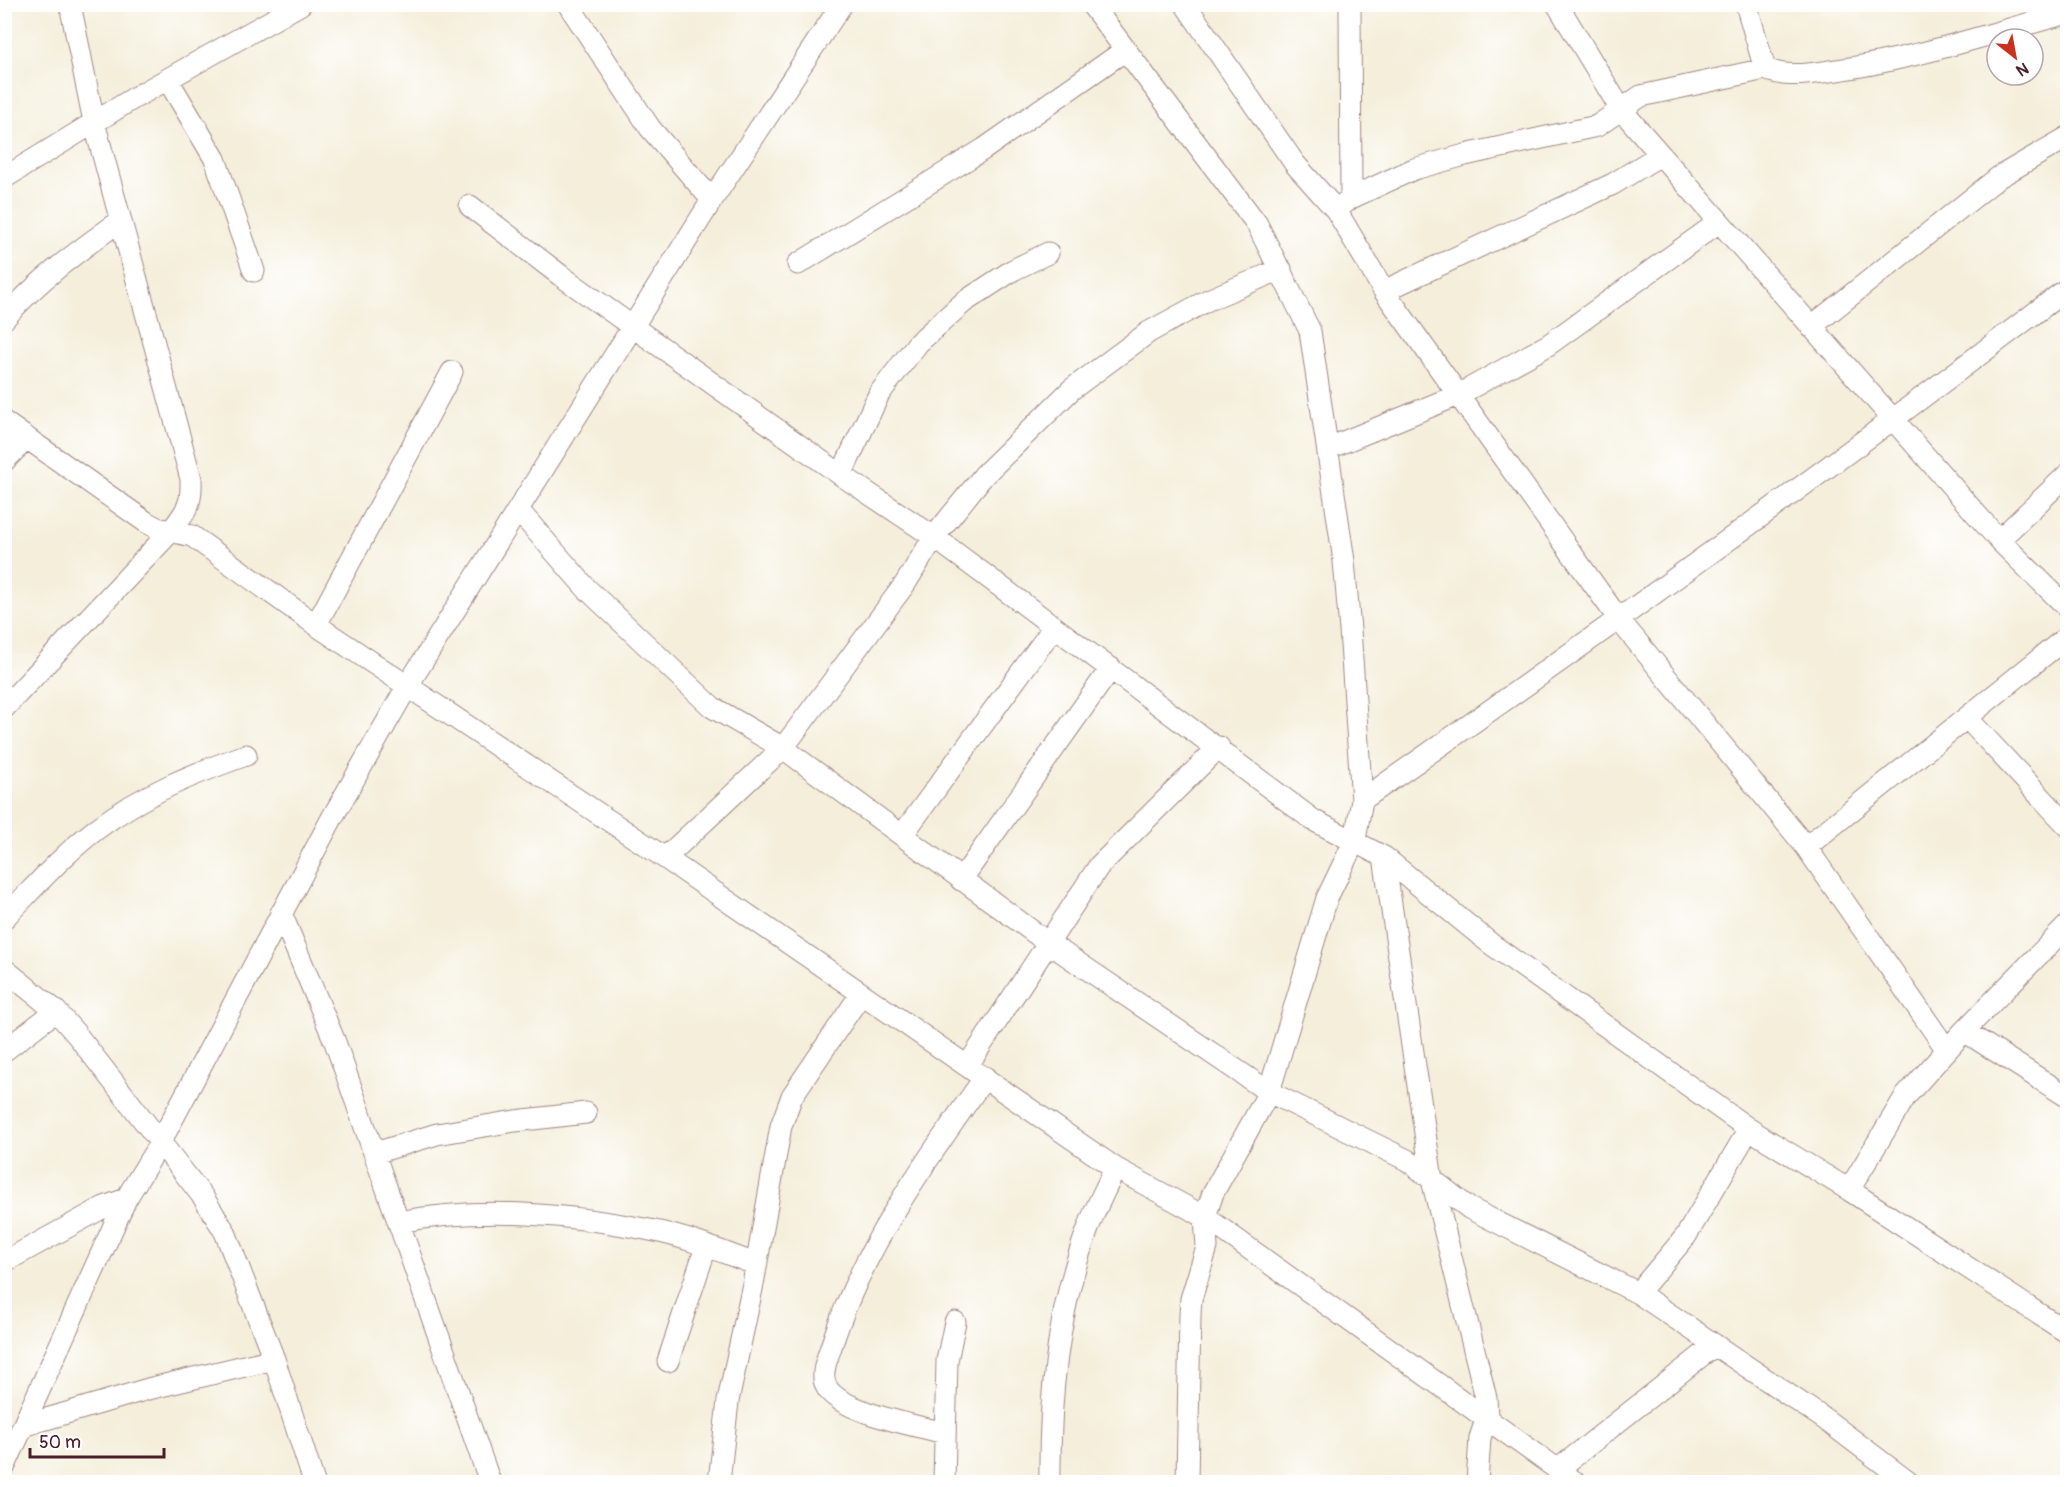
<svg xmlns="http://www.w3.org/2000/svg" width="2072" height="1487" viewBox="0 0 2072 1487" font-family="Pangolin,sans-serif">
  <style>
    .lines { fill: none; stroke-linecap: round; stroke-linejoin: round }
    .minor-casing { stroke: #9f8682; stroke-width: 23 }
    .minor { stroke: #fff; stroke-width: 21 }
  </style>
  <rect width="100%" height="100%" fill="#fff"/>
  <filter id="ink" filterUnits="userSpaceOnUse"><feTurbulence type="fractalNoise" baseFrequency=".0167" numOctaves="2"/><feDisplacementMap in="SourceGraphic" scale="12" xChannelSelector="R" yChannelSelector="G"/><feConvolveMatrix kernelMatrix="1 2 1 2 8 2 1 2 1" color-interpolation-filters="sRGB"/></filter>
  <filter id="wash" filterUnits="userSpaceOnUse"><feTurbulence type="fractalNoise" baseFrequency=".008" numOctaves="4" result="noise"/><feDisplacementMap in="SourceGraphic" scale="24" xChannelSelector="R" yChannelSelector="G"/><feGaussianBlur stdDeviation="1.35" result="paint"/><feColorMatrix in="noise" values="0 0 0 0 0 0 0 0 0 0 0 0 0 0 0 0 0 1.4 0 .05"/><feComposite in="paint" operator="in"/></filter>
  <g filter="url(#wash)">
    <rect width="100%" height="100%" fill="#f4eeda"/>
  </g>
  <g filter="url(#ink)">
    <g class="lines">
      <g class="minor-casing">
        <path id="minor" d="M568 4 650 128 712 200
          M1091 4 1257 224 1310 331 1344 561 1350 630 1362 800 1355 840 1327 898 1269 1092 1213 1193 1205 1217 1207 1247 1191 1299 1190 1315 1187 1482
          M1185 4 1295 164 1336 210 1384 291 1620 621 1806 847 1947 1050
          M1350 4 1351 198
          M1557 4 1620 108 1638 129 1999 540 2068 608
          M1746 4 1765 69
          M168 80 215 159 254 271
          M4 178 134 98 301 4
          M470 206 560 275 841 475 934 537 1313 820 1384 857 1491 944 1749 1129 1849 1190 2068 1333
          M1336 210 1351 198 1414 169 1465 155 1597 126 1641 96 1765 69C1788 79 1813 73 1837 70 1916 59 1990 33 2068 13
          M798 264 984 149 1124 51
          M1384 291 1613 184 1660 155
          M4 319C38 280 78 251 120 221
          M1811 327 1999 177 2068 137
          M4 422 146 522 157 528 192 536 316 625 665 858 1115 1168 1205 1217 1575 1482
          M1329 448 1458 395 1548 345 1719 222
          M4 461 27 438
          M841 475 879 394 918 343 964 302 1013 270 1048 253
          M519 511 587 589 712 707 783 748 1047 942 1269 1092 1407 1160 1469 1208 1638 1293 1826 1420 1908 1482
          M1999 540 2068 474
          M316 625 452 372
          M4 708 172 530C187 510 192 505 191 479L94 122 70 4
          M1967 718 2068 826
          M1362 800C1601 634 1836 464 2068 288
          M903 834 1054 627
          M1806 847 2068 636
          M1384 857 1432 1180 1486 1398 1487 1417 1480 1438 1477 1482
          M665 858 783 748 905 584 934 537 984 475 1072 389 1149 332 1208 300 1281 269
          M961 880 1111 668
          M281 913 335 1042 490 1482
          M4 918C34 888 63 854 98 828 143 794 193 774 246 755
          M4 969 56 1011 77 1035 203 1197 225 1232 274 1359 314 1482
          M1964 1031 2068 1097
          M4 1051 56 1011
          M968 1065 1099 866 1219 747
          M375 1153 437 1134 515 1121 586 1113
          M1849 1190 1905 1097 1964 1031 2068 925
          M399 1222C484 1206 570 1214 655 1231 689 1238 722 1252 755 1264
          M4 1262 104 1207 126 1199
          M1638 1293 1686 1236 1749 1129
          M668 1361 706 1247
          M26 1425 148 1389 274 1359
          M944 1433C916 1425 843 1413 827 1388 819 1375 828 1357 832 1344 864 1245 926 1161 985 1077
          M4 1468 126 1199 160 1143 332 818 408 685 712 200 842 4
          M1557 1470 1715 1345
          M719 1482 728 1401 753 1284 781 1126 792 1096 861 994
          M944 1482 947 1361 955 1322
          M1050 1482C1049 1397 1058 1306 1089 1226 1096 1206 1107 1187 1115 1168"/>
      </g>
      <use href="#minor" class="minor"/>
    </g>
  </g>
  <rect width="2072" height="1487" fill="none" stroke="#fff" stroke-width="24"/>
  <g transform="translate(2015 57) rotate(149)"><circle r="28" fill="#ffffff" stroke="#b7a5aa" stroke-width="1.5"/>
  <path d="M0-4.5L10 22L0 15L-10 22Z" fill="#c8321e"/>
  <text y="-9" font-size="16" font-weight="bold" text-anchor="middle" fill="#4a1f2b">N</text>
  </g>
  <path d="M30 1448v9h134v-9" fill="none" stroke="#4a1f2b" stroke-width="3"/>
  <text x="39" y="1448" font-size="18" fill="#4a1f2b" stroke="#ffffff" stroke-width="4.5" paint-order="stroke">50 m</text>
</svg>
